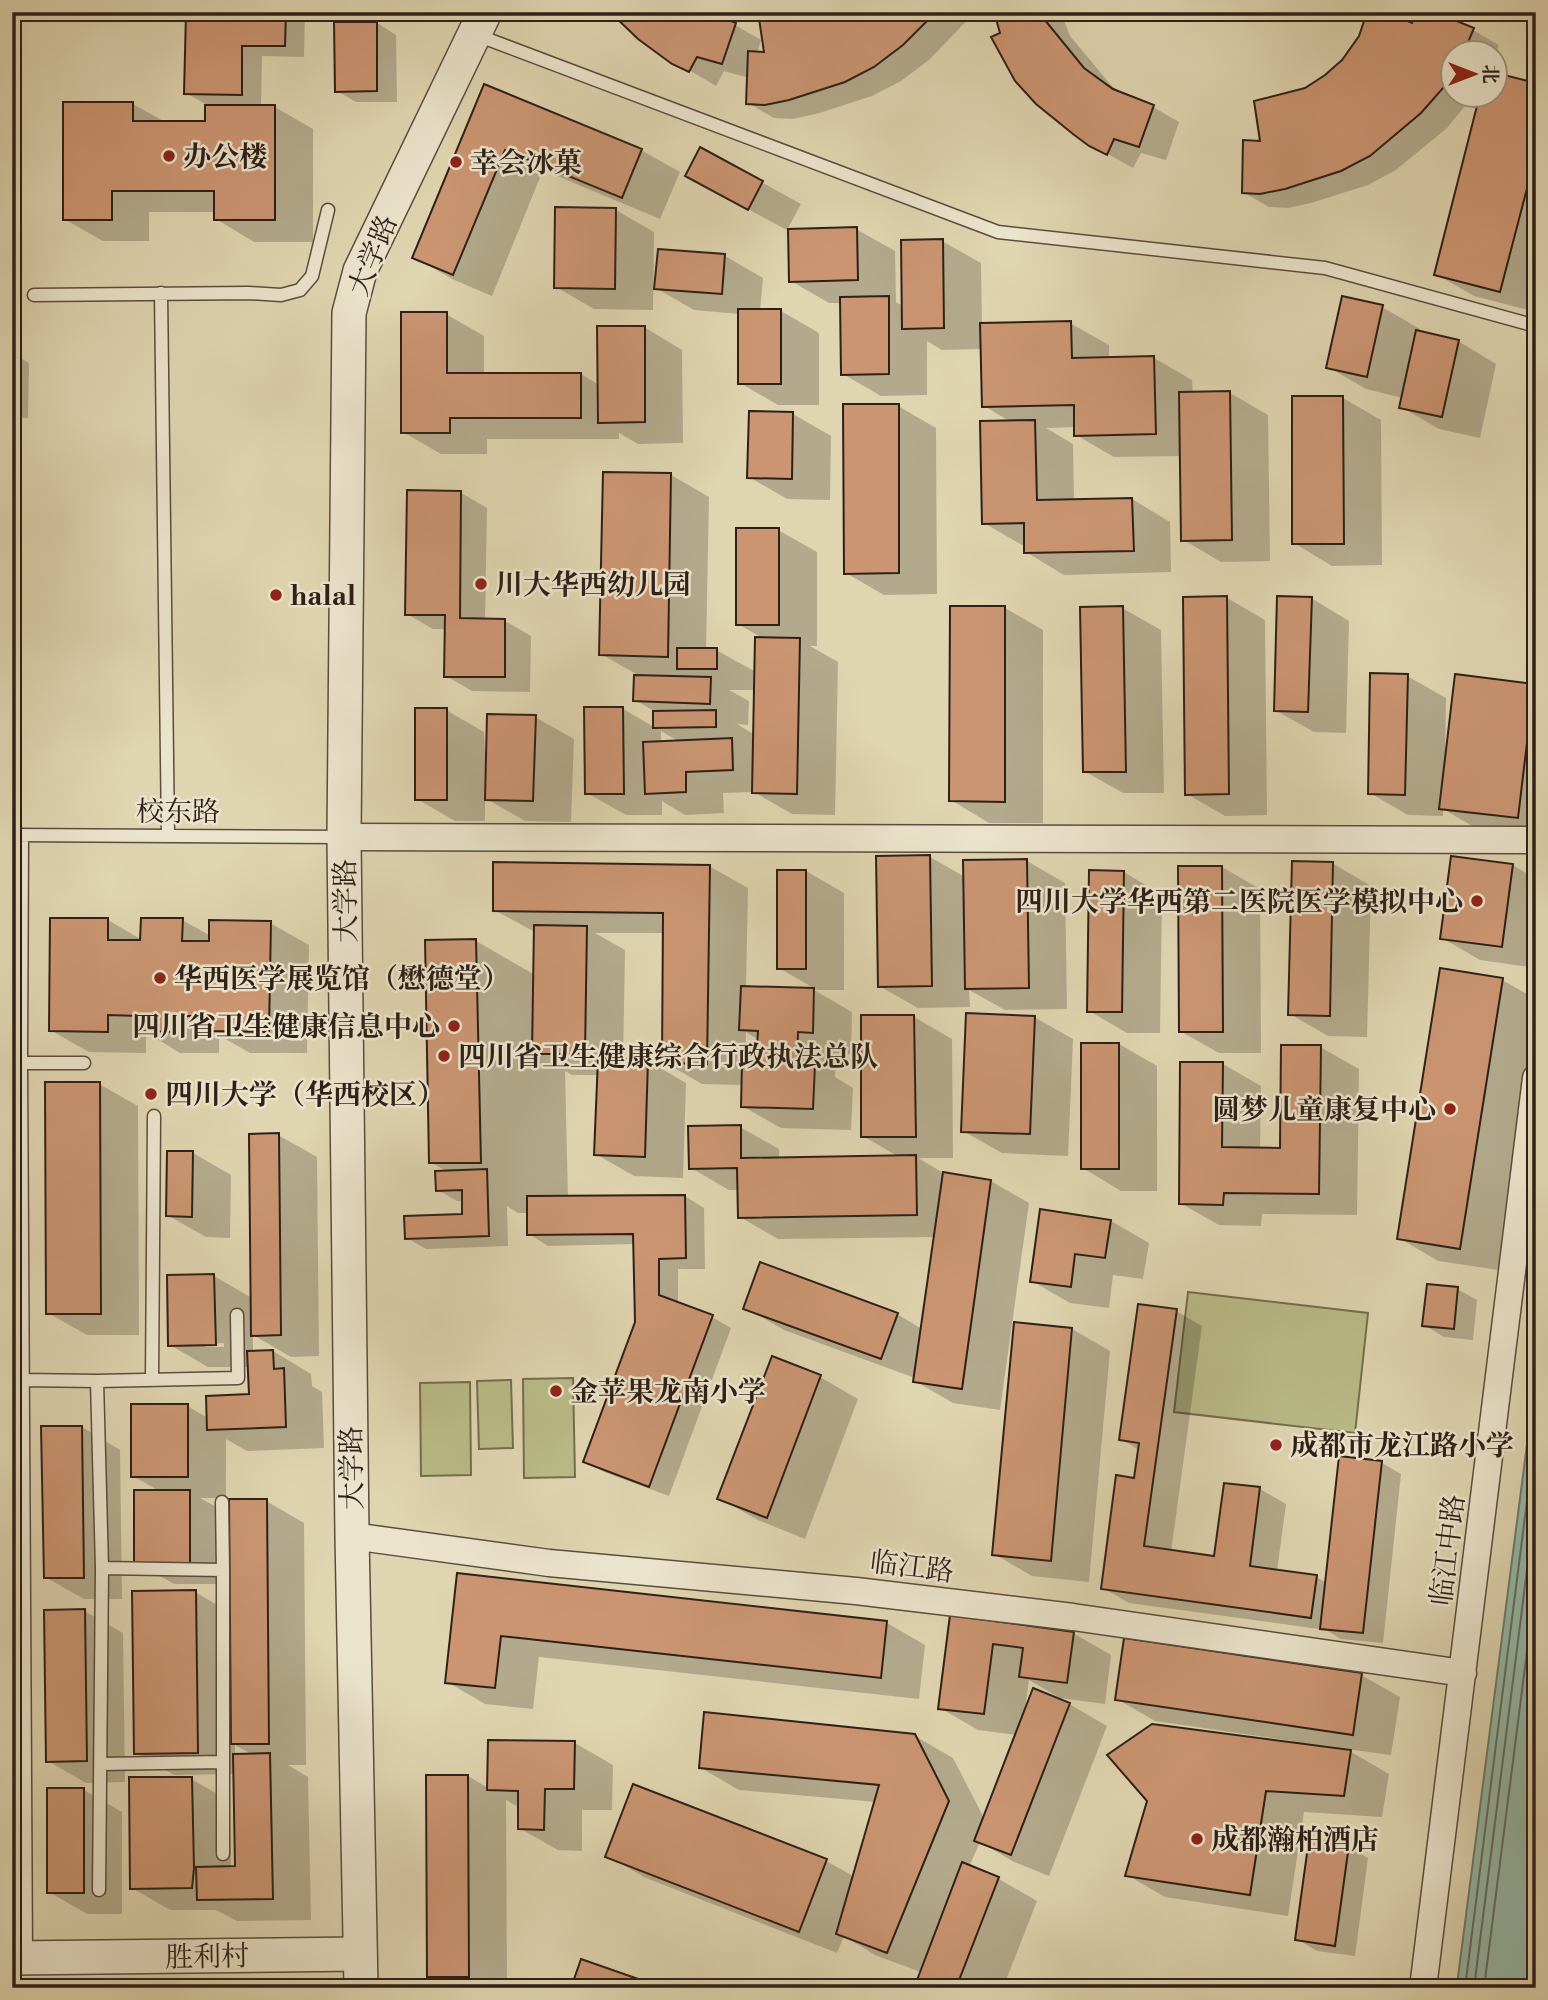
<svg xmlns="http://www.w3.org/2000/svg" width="1548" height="2000" viewBox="0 0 1548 2000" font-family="'Libre Bodoni','Noto Serif SC',serif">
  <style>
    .green { fill: #b9bb87; stroke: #746d50; stroke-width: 2 }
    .water { fill: #95b9a7; stroke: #6c7b6e; stroke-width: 2 }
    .shadow { fill: #0003; fill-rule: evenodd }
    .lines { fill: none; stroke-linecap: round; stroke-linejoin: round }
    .shore { stroke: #626c60; stroke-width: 2 }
    .building { fill: #cb9572; stroke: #2e1f18; stroke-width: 2 }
    .service-casing { stroke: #5a4c3e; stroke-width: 15 }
    .minor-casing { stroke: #5a4c3e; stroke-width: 29 }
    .tertiary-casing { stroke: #5a4c3e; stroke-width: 36 }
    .service { stroke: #ebe4cc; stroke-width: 12 }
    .minor { stroke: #ebe4cc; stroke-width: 26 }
    .tertiary { stroke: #ebe4cc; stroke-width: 33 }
    .poi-dot { fill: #8f2418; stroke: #ebe4cc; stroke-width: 2.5 }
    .labels { text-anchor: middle; stroke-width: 5; stroke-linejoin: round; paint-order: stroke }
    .poi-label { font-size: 28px; font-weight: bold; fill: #2e1f18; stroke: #ebe4cc; text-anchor: start }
    .street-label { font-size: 28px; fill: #2e1f18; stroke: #ebe4cc }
  </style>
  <rect width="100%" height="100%" fill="#e0d5b1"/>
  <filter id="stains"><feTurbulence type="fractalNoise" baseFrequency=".00286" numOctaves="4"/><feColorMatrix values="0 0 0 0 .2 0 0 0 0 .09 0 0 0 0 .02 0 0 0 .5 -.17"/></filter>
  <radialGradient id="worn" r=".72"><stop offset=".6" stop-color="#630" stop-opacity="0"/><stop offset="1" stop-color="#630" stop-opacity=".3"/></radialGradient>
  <path class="green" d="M1188 1292 1368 1313 1355 1433 1174 1412Z
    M573 1378 575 1477 524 1478 523 1379Z
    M511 1380 513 1448 479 1449 477 1381Z
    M470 1382 471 1475 421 1476 420 1383Z"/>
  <path class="water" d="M1536 1375V1988H1458V1977Z"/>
  <path class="shadow" d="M188 12H302L305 14 304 57 262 56 261 107H275L313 129V242H254L216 219V212H149V241H103L64 219 133 104 165 122H207V105L186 93Z
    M407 12H428L425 20Z
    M765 12H975L929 60 901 81 872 96 816 114 792 119 774 118 748 103 749 78 724 71 716 86 657 51 735 25 761 40 757 53 766 54Z
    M996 12 1061 13 1070 36 1111 85 1125 96 1153 107 1179 122 1166 160 1141 153 1133 168 1090 144 1002 34Z
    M377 23 396 35 397 102H356L337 91Z
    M1413 25 1473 30 1499 45 1496 53 1454 52V94H1475L1447 128 1396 170 1368 185 1311 203 1288 208 1269 207 1243 192 1262 143 1306 89Z
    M1496 74 1536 85V312L1474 296 1436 274 1496 94Z
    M485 86 641 150 680 172 660 219 543 170 492 296 452 279 414 257Z
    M701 149 801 204 787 230 725 197Z
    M616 210 654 232 653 310 594 309 556 287Z
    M856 229 895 251 896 302 903 306 942 241 981 263 982 325 1070 323 1109 345V359L1154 358 1192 380 1193 394 1230 393 1268 415 1270 561 1221 562 1182 539 1181 456 1114 457 1076 435V427L1046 428 1073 444 1074 501 1132 499 1170 522 1171 572 1064 575 1026 552V545H1022L984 523 1011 422 984 406 982 349 942 350 927 341V395L881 396 843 374 842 303H829L791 281 789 231 788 230Z
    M725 256 763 278 760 311H781L819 333V405H778L740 383V314L694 310 656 288Z
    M1382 307 1420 329V333L1458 341 1496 364 1480 438 1439 429 1401 407 1403 398 1366 389 1328 367Z
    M446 314 484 336V374H581L599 385 644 327 682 350 683 443 638 444 619 433V439H487V454H441L403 432Z
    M12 353 29 363 28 418 12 417Z
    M1343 398 1381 420 1382 565 1332 566 1294 543Z
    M898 406 936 428 937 594 884 595 846 573Z
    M751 413 793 414 831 436 830 500 787 499 749 477Z
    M671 475 709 497 706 650H716L756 672 764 639 738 624 778 530 817 552V646H810L838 662 835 815 792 814 754 792 723 793 724 813 685 815 662 801V815H626L587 793 623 709 654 727V711L635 700 636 674 601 654ZM729 690H755V735L737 724 748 725 749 701ZM661 731 680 742 661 743Z
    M461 493 487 508 485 621H505L531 636 530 692 472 691 446 676V629H433L407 614Z
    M1227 598 1265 620 1267 815 1225 816 1187 794Z
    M1311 598 1349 621 1346 733 1314 732 1275 710Z
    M1005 608 1043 630V823H989L951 800Z
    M1122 608 1161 630 1164 793H1123L1084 771Z
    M1407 676 1446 698 1445 753H1447L1534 686 1536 687V837L1479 830 1443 809V816L1408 815 1370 793Z
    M446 710 484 732 485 750H488L535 717 574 739 571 822 525 821 485 798V821H455L417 799Z
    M930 857 965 877 1027 861 1065 883 1067 1009 1005 1010 969 990 970 1007 918 1008 879 986Z
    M1332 863 1371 886 1367 1037 1328 1036 1290 1014Z
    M1513 865 1536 879V968L1480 960 1442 938Z
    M709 866 748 888 746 988 817 990 779 968 806 871 844 893V990H814L852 1012 851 1054H836L835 1077 853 1088 851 1130 781 1128 742 1106 743 1085 702 1084 664 1062 665 933H595L625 950 623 1061H648L686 1083 683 1178 634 1176 596 1154 599 1075H572L565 1071 568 1198 685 1196 704 1208 705 1269H678V1304L712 1317 731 1328 669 1496 604 1472 585 1461 636 1322 635 1244 548 1246 529 1234V1213H518L507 1206 508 1246 426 1249 407 1238 464 1216V1201H457L438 1190 448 1172 430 1162 476 941 535 975V932L494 910ZM746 1032 759 1040 758 1066H745Z
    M1222 867 1260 889 1261 1053H1219L1180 1031Z
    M1124 872 1162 895 1160 1033H1127L1089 1011Z
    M108 920 142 940 182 920 211 936 270 923 309 945 307 1053H250L222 1037H219V1053H180L152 1036H146V1053L89 1052 50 1030Z
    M1502 980 1536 999V1031L1499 1270 1438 1261 1399 1238Z
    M914 1017 952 1039 953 1158H918L947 1175 991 1181 1029 1203 1000 1410 953 1403 915 1381V1378L784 1330 746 1308 897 1314 922 1329 935 1237 778 1239 740 1217 739 1190H729L691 1168 740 1127 779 1149V1159L899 1157 863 1136Z
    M1034 1017 1073 1039 1068 1156 1002 1153 963 1131Z
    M1119 1044 1157 1066V1191H1121L1083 1168Z
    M1320 1047 1359 1069 1357 1215 1262 1214 1261 1226 1219 1225 1180 1203 1223 1064 1261 1086 1260 1150H1282Z
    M99 1084 138 1106 139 1335H87L48 1313Z
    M278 1135 317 1157 319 1356 291 1357 253 1335V1352L273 1351 311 1374 312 1386 322 1392 324 1448 247 1451 226 1439V1498H200L231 1515 266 1501 304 1523 306 1765H288L308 1777 311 1920 237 1921 216 1910H170L132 1888 191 1779 230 1801 231 1868H237L235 1774 174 1775 136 1753 195 1592 231 1613V1584H174L135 1562 161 1492 133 1476 187 1406 208 1418 250 1396 249 1367H208L170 1345 214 1276 252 1298ZM224 1343V1347H205V1344ZM235 1745 253 1755H235Z
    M193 1153 231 1175 230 1238 206 1237 167 1215Z
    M1111 1221 1149 1243 1143 1279 1113 1275 1109 1308 1070 1303 1032 1281Z
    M1457 1289 1477 1300 1473 1340 1444 1337 1424 1325Z
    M12 1306 17 1308 20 1427H12Z
    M1176 1311 1202 1326 1171 1552 1216 1558 1226 1485 1260 1489 1286 1504 1277 1571 1316 1577 1327 1583 1382 1463 1401 1474 1383 1643 1341 1639 1326 1630 1129 1603 1103 1588 1136 1480 1139 1450 1121 1439Z
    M1072 1329 1110 1351 1089 1582 1032 1576 994 1554Z
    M820 1377 858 1399 805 1539 758 1520 719 1498Z
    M82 1427 120 1450 122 1599H84L45 1577Z
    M12 1550 16 1552 17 1852H12Z
    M459 1575 887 1623 925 1645 919 1699 539 1657 533 1709 485 1704 447 1682Z
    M84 1611 123 1633 125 1782 86 1783 48 1761Z
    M952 1617 1073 1633 1111 1655 1105 1704 1060 1698 1029 1680 1025 1709 1069 1704 1107 1726 1049 1876 1014 1862 980 1842 969 1867 999 1879 1037 1901 1003 1988H915L921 1972 877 1956 844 1936 837 1953 646 1878 608 1856 826 1861 855 1877 876 1802 739 1790 701 1768 915 1736 953 1758 984 1818 1017 1735 978 1730 940 1708Z
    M1361 1675 1400 1697 1391 1755 1346 1749 1389 1774 1382 1817 1304 1812 1288 1916 1165 1897 1127 1875 1292 1744V1741L1155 1721 1117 1699Z
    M575 1743 613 1765 612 1810H582V1851L558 1850 519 1828 520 1808 506 1800 507 1988H449L428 1976 468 1776 488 1788Z
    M84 1790 122 1812V1914H87L49 1892Z
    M1349 1847 1368 1858 1355 1956 1317 1951 1297 1939Z
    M12 1878 13 1879 14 1905H12Z
    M76 1981 89 1988H12Z"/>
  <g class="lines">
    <path class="shore" d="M1465 1988 1536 1430
      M1474 1988 1536 1499
      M1484 1988 1536 1581"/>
  </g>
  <path class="building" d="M186 12H286L285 46H242V95L184 94Z
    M610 12H707L736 23 722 64 697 57 689 72 672 64 638 39Z
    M758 12H936L903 45 874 67 845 82 789 100 765 105 746 104 748 51 764 52Z
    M994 12H1042L1044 19 1084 68 1113 89 1154 105 1139 147 1114 139 1107 155 1089 146 1073 134 1036 104 1015 81 991 37 1000 33Z
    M1367 12H1386L1412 23 1415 12H1435L1474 28 1464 52H1454V72L1444 87 1421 113 1370 156 1341 171 1285 189 1260 194 1242 193 1243 140 1260 141 1254 101 1305 88 1325 75 1342 60 1359 36Z
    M334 22H377V91L335 92Z
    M1496 73 1536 83V154L1500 292 1434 275 1480 94H1496Z
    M484 84 642 149 622 198 505 150 453 275 412 258Z
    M63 102H133V121H205V105H275V220H214V191H112V220H63Z
    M700 147 763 181 748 210 685 176Z
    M555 207 616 208 615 289 554 288Z
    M857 227 858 280 789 282 788 229Z
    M943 239 944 328 902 329 901 240Z
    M658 249 725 254 722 294 654 289Z
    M889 296V374L841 375 840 297Z
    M1342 296 1383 305 1367 377 1326 368Z
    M738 309H781V384H738Z
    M401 312H447V373H581V418H450V433H401Z
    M1071 321 1072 358 1154 356 1156 434 1074 436V405L982 407 980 323Z
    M597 326H645V422L598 423Z
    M1416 330 1459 340 1442 417 1399 408Z
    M1230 391 1232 540 1181 541 1179 392Z
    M1292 396H1343L1344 544H1292Z
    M843 404H899V573L844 574Z
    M749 411 793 412 792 479 747 478Z
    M1035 420 1037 500 1132 498 1134 551 1024 553V523L982 524 980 421Z
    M603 472 671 473 668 657 599 655Z
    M407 490 461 491 460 618 505 619V677H444L445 615H405Z
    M736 528H779V625H736Z
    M1227 596 1229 794 1185 795 1183 597Z
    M1277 596 1312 597 1308 712 1274 711Z
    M950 606H1005V802L949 801Z
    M1123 606 1126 772H1083L1080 607Z
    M755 637 800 638 797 794 752 793Z
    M677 648H717V669H677Z
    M1370 673 1408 674 1405 795 1368 794Z
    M1455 674 1534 684 1518 818 1439 809Z
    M634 675 711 677 710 704 633 701Z
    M584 707H623L624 794H585Z
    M415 708H447V800H415Z
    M716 710V727L653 728V711Z
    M487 714 536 715 533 801 485 800Z
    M732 738 733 770 686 772V792L645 794 643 742Z
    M930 855 932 986 878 987 876 856Z
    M1451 856 1513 864 1502 947 1440 939Z
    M1027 859 1029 988 965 989 963 860Z
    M1292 861 1333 862 1330 1016 1288 1015Z
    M493 862 710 865 707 1064 662 1063 663 913 493 911Z
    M1178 866H1222L1223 1032H1179Z
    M777 870H806V969H777Z
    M1089 870 1124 871 1122 1012H1087Z
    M50 918H108V940H140L141 918H183L182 941H209V920L271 921 269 1032 210 1031V1016H181V1032L140 1031V1016L108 1015V1032L49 1031Z
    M534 925 587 926 585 1054H532Z
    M476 939 481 1163H429L425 940Z
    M1440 968 1503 978 1460 1249 1397 1239Z
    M741 986 814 988 813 1033 798 1032 797 1063 815 1064 813 1109 741 1107 742 1064H756L758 1031 739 1030Z
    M966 1013 1035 1016 1030 1134 961 1132Z
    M861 1015H914L916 1137H861Z
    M1081 1043H1119V1169H1081Z
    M1281 1045H1321L1319 1194 1224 1193 1223 1205 1179 1204 1180 1062H1223L1222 1147 1280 1148Z
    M598 1058 648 1060 645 1157 594 1155Z
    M45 1082H100L101 1314H46Z
    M741 1125V1158L916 1155 917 1215 738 1218 737 1168 689 1169 688 1126Z
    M279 1133 281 1335 251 1336 249 1134Z
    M167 1151H193L192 1217 166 1216Z
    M487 1169 489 1236 405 1239 404 1216 462 1214V1190L436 1191 435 1171Z
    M943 1172 991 1180 962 1389 913 1382Z
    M685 1195 686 1258 659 1259V1295L713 1315 649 1487 583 1462 635 1322 633 1234 527 1235V1196Z
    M1040 1209 1111 1220 1105 1258 1075 1254 1071 1287 1030 1282Z
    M760 1262 898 1313 881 1359 743 1309Z
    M214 1274 216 1345 168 1346 167 1275Z
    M1427 1284 1458 1287 1454 1329 1422 1326Z
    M1138 1304 1177 1309 1144 1546 1214 1556 1224 1483 1260 1487 1250 1566 1317 1575 1311 1618 1101 1589 1116 1475 1134 1478 1139 1443 1119 1440Z
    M1014 1322 1072 1328 1051 1561 992 1555Z
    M273 1350 274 1369 284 1368 286 1427 207 1430 206 1396 249 1394 247 1351Z
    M772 1356 821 1375 767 1518 717 1499Z
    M131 1404H188V1477H131Z
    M41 1426H82L84 1578H44Z
    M1339 1456 1382 1461 1363 1633 1320 1629Z
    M134 1490H190V1563H134Z
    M229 1499H267L269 1744H231Z
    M457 1573 887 1621 881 1678 501 1636 495 1688 445 1683Z
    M196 1590 198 1753 134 1754 132 1591Z
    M85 1609 87 1761 46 1762 44 1610Z
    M950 1615 1074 1632 1067 1683 1019 1677 1023 1648 993 1644 984 1714 938 1709Z
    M1124 1638 1362 1673 1353 1735 1115 1700Z
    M1033 1688 1070 1703 1011 1855 974 1841Z
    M704 1712 915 1734 949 1801 887 1953 836 1934 879 1785 699 1768Z
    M1152 1724 1351 1750 1344 1796 1266 1791 1250 1895 1125 1876 1147 1801 1107 1755Z
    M488 1740 575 1741 574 1789H545L544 1830 518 1829V1791L487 1790Z
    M270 1753 273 1899 197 1900 196 1867 235 1866 233 1754Z
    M426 1775H468L469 1977H427Z
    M129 1777H192L194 1868 192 1888 130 1889Z
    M633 1784 827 1859 799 1932 605 1857Z
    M47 1788H84V1893H47Z
    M1309 1839 1349 1845 1335 1946 1295 1940Z
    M962 1862 999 1877 956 1988H914Z
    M581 1959 664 1988H571Z
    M77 1979V1988H12V1982Z
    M1235 1982 1262 1985V1988H1234Z
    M246 1983 251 1988H115V1987Z"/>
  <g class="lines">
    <g class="service-casing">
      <path id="service" d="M474 34 998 232 1325 268 1536 326
        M161 293 168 836
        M34 295 249 293 281 295 300 290 312 276 328 210
        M12 835 344 837
        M21 1063 22 835
        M23 1380 97 1381 102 1568 99 1890
        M152 1380 154 1116
        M97 1381 238 1378 237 1315
        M102 1568 223 1570 222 1502
        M223 1570V1854
        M100 1764 222 1762
        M26 1957 21 1063H84"/>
    </g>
    <g class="minor-casing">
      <path id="minor" d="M344 837 1536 840
        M352 1536 549 1563 856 1591 1073 1617 1463 1673
        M1423 1988 1536 1078"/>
    </g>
    <g class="tertiary-casing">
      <path id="tertiary" d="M12 1958 360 1954
        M361 1988 352 1536 344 837 349 313 360 271 485 12"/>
    </g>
    <use href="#service" class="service"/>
    <use href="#minor" class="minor"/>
    <use href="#tertiary" class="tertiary"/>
  </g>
  <g class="poi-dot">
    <circle cx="169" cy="156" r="7"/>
    <circle cx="456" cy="162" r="7"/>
    <circle cx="481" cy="584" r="7"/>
    <circle cx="276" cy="595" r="7"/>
    <circle cx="1477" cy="901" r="7"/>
    <circle cx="160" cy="978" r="7"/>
    <circle cx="454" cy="1026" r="7"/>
    <circle cx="444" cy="1056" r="7"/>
    <circle cx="151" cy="1094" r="7"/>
    <circle cx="1450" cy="1109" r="7"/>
    <circle cx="556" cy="1391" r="7"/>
    <circle cx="1276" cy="1445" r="7"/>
    <circle cx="1197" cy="1839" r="7"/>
  </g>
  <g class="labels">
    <g class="poi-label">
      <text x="183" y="166">办公楼</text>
      <text x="470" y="172">幸会冰菓</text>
      <text x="495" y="594">川大华西幼儿园</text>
      <text x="290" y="605">halal</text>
      <text x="1463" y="911" text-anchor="end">四川大学华西第二医院医学模拟中心</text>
      <text x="174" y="988">华西医学展览馆（懋德堂）</text>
      <text x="440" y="1036" text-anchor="end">四川省卫生健康信息中心</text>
      <text x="458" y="1066">四川省卫生健康综合行政执法总队</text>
      <text x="165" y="1104">四川大学（华西校区）</text>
      <text x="1436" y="1119" text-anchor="end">圆梦儿童康复中心</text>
      <text x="570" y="1401">金苹果龙南小学</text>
      <text x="1290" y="1455">成都市龙江路小学</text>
      <text x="1211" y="1849">成都瀚柏酒店</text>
    </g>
    <g class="street-label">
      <text transform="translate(372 255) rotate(-68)" y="10">大学路</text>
      <text x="178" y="821">校东路</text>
      <text transform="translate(345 901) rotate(-91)" y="10">大学路</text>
      <text transform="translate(351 1468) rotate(-91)" y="10">大学路</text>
      <text transform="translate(1447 1550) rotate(-83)" y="10">临江中路</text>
      <text transform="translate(912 1566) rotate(7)" y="10">临江路</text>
      <text transform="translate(207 1956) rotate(-1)" y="10">胜利村</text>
    </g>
  </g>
  <rect width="1548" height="2000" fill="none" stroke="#e0d5b1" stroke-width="42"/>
  <rect x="14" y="14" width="1520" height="1972" fill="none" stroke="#2e1f18" stroke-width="3.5"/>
  <rect x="21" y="21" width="1506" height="1958" fill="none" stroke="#2e1f18" stroke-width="2"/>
  <g transform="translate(1474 74) rotate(90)"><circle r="33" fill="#ebe4cc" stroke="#9f9584" stroke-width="2"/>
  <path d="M0-5L12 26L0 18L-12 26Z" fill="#8f2418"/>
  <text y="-10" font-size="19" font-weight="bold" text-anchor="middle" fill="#2e1f18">北</text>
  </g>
  <rect width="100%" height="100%" filter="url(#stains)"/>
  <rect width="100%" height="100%" fill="url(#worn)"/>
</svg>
